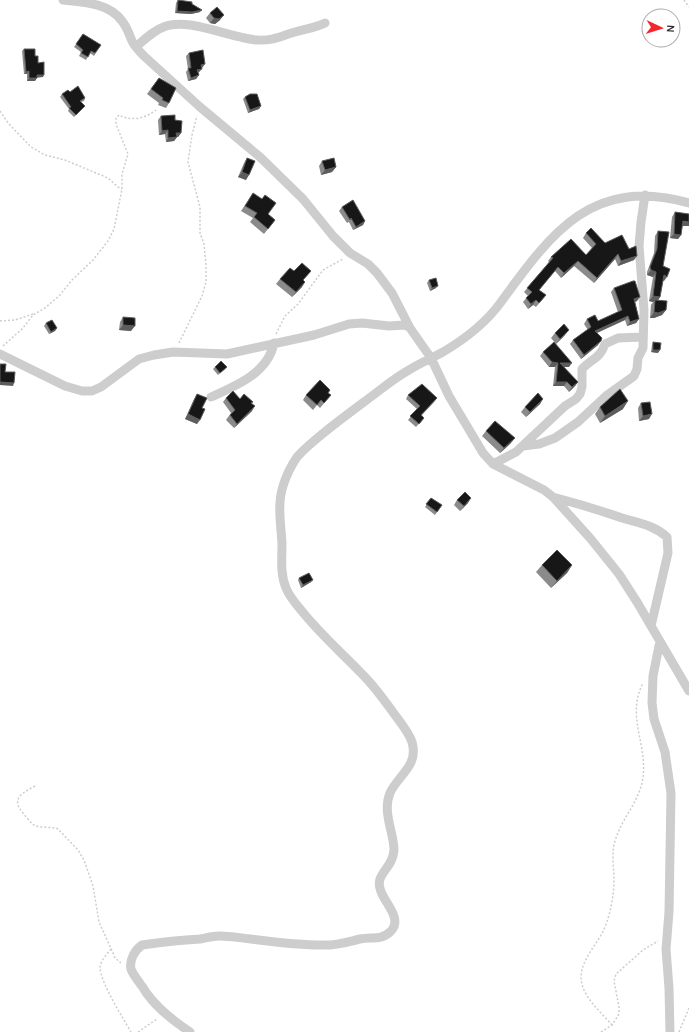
<svg xmlns="http://www.w3.org/2000/svg" width="689" height="1032" viewBox="0 0 689 1032" font-family="Karla,sans-serif">
  <style>
    .lines { fill: none; stroke-linecap: round; stroke-linejoin: round }
    .path { stroke: #cdcdcd; stroke-width: 1.5; stroke-dasharray: 2 2; stroke-linecap: butt }
    .street { stroke: #cdcdcd; stroke-width: 9 }
    .wall { fill: #8b8b8b }
    .shaded-wall { fill: #5d5d5d }
    .building { fill: #171717; stroke: #5d5d5d }
  </style>
  <rect width="100%" height="100%" fill="#fff"/>
  <g class="lines">
    <path class="path" d="M684 0 689 7
      M0 111 8 123 31 147 45 155 65 160 108 178 118 187 122 189
      M0 321 15 320 33 314
      M276 334 285 316 298 304 323 270 343 259
      M179 343 202 296 206 282V265L204 244 200 233V207L188 162 192 135 197 116
      M3 346 23 328 33 315 45 308 59 296 72 280 93 260 108 241 114 229 122 189V174L128 154 116 124V118L119 115C132 122 146 118 156 110
      M35 786C23 793 10 798 23 813 26 817 30 822 34 825 40 828 49 827 56 828L58 829 78 850 84 860 93 886 99 922 113 953 115 958 121 963
      M111 949C107 954 101 960 100 967 100 982 123 1018 131 1032
      M612 1025C601 1012 582 997 581 978 581 957 600 943 606 924 611 911 614 894 614 880 614 867 611 853 615 841 621 820 637 804 642 783 650 747 625 718 643 683
      M138 1032 157 1019
      M601 1032 612 1025 619 1014V1007L614 981 616 974 643 950 658 941
      M679 1032 689 1008"/>
    <path class="street" d="M63 0C83 2 109 3 122 21 127 27 129 34 132 41 135 47 139 51 144 56L200 107 260 157 303 199 333 236 350 253 368 264 377 273 392 293 410 328 431 358 449 396 483 453 493 464 544 490 553 497 590 538 619 574 637 602 689 691
      M136 47C145 39 154 30 166 26 189 18 231 38 257 40 274 41 280 36 295 32 305 29 315 28 325 23
      M0 354 65 386 82 391H92L101 387 139 359 154 355 173 352 227 354 314 335 349 324 362 323 389 326 405 325 410 328
      M211 397C236 386 268 373 274 343
      M523 446 539 444 555 438 578 422 606 396 634 376 637 369 638 358 643 348 644 310 639 246 641 222 645 195
      M493 464 516 452 565 406 576 399 580 394 582 387V369C591 359 600 359 605 344L618 338 643 337
      M553 497C576 503 599 510 622 518 638 523 654 525 667 537L668 553 651 626
      M660 641 653 676 652 703 654 719 665 752 671 793 669 912 666 949 669 988 670 1032
      M190 1032C175 1022 159 1010 148 995 145 992 144 988 141 985 138 980 133 975 131 969 129 960 135 950 142 945 162 942 181 940 200 939 206 938 213 936 219 936 230 936 241 938 251 939 275 942 298 945 322 945 335 946 347 942 360 939 371 937 382 940 390 932 407 916 374 897 380 879 384 869 393 864 394 850 394 833 382 812 390 793 398 775 419 766 412 742 409 733 401 723 395 715 385 701 375 687 363 675 342 653 319 633 301 610 295 603 289 596 286 588 280 574 282 558 282 544 281 524 277 505 283 486 286 476 291 466 297 457 305 448 316 439 326 431 341 419 356 408 372 396 384 387 396 377 409 370 420 363 432 358 443 352 465 339 486 323 501 302 552 232 592 176 689 203"/>
  </g>
  <path class="wall" d="M178 0 200 12 191 14 175 13 176 3Z
    M210 13 220 20 215 24 210 23 206 18Z
    M83 34 101 45 94 56 90 53 86 60 79 56 81 52 74 47Z
    M24 49 35 56 43 77H37L35 81H27V74H24L22 51Z
    M189 53 202 68 199 72 198 73 199 75 196 79 188 81 186 72 188 69 186 56Z
    M159 78 169 103 166 108 158 105 159 103 147 94Z
    M70 92 85 98 84 101 81 102 85 106 74 117 68 111 69 109 60 97 62 94Z
    M245 97 261 106 259 109 248 113 243 99Z
    M161 116 175 120 181 133 178 137H177L174 141 166 142 165 134 159 135 158 120Z
    M247 158 246 180 238 177 244 163Z
    M322 161 336 167 332 172 321 175 319 166Z
    M253 193 268 214 275 220 264 234 250 222 253 218 241 211Z
    M342 207 365 221 363 225 353 230 349 222 347 223 339 211Z
    M675 212 689 214V226H682L681 235 678 239 670 238 672 217Z
    M658 231 663 266 664 281H663L660 297 658 300 666 310 662 315 654 318H650L651 305 653 302 649 301 653 277 647 275V272L654 253 655 236Z
    M586 233 605 243 634 260 618 266 615 259 594 283 574 266 561 278 555 271 539 290 546 295 542 300 536 307 533 305 528 309 523 302 528 296 524 292 549 262 548 261 551 257 586 255 592 248 583 238Z
    M294 271H311L303 280 302 287 292 297 276 284 280 279Z
    M429 280 436 288 430 291 427 283Z
    M614 288 637 301 635 302 639 319 636 323 627 326 625 320 597 333 598 345 581 359 570 344 573 340 588 330 584 324 587 319 598 321 618 312 611 292Z
    M123 317 131 331 119 330 120 322Z
    M46 323 57 328 55 331 49 334 44 326Z
    M555 333 565 335 556 344 551 338Z
    M653 342 658 353 651 352 652 345Z
    M543 352 569 367H564L578 382 575 386 569 392 564 386H553L555 367H549L540 356Z
    M215 367 225 369 218 375 213 369Z
    M328 393 331 395 320 408 317 405 313 410 303 400 306 395Z
    M197 394 202 408 197 424 185 419 194 399Z
    M408 395 437 398 434 402 422 415 424 418 416 427 408 420 417 409 406 399Z
    M226 398 240 399 251 403 252 411 234 428 226 420 231 413 223 402Z
    M543 399 540 404 526 417 521 412 525 407Z
    M641 403 649 419 639 421 638 408Z
    M600 407 623 409 600 423 595 414Z
    M486 431 511 443 500 453 482 436Z
    M431 498 442 505 435 515 425 507Z
    M457 500 468 503 460 511 454 505Z
    M542 565H572L567 573 551 588 536 572Z
    M299 578 311 582 301 588 298 580Z"/>
  <path class="shaded-wall" d="M202 10 200 12 191 14 175 13 177 11Z
    M224 15 220 20 215 24 210 23 214 18Z
    M205 64 202 68 198 69 201 65Z
    M202 69 199 72 195 74 197 70Z
    M29 71 27 74H24L26 72Z
    M37 75H44L43 77 35 78Z
    M199 75 196 79 188 81 191 78Z
    M29 78H37L35 81H27Z
    M261 106 259 109 248 113 250 110Z
    M168 130 165 134 159 135 162 131Z
    M176 133H181L178 137H177L174 141 166 142 168 138Z
    M336 167 332 172 321 175 325 170Z
    M242 172 249 175 246 180 238 177Z
    M365 221 363 225 353 230 356 227Z
    M683 221 689 222V226H680Z
    M674 234 681 235 678 239 670 238Z
    M618 254 615 259 594 283 597 278Z
    M637 256 634 260 618 266 621 261Z
    M578 261 574 266 561 278 564 273Z
    M651 270 656 272 653 277 647 275Z
    M664 275 667 277 664 281 660 280Z
    M305 282 302 287 292 297 296 292Z
    M438 286 436 288 430 291 432 288Z
    M653 296 660 297 657 302 655 300 653 302 649 301Z
    M640 297 637 301 631 303 634 299Z
    M536 300 533 305 528 309 531 304Z
    M666 310 662 315 654 318H650L654 312Z
    M628 316 625 320 592 335 595 331Z
    M639 319 636 323 627 326 630 322Z
    M123 325 135 326 131 331 119 330Z
    M57 328 55 331 49 334 51 332Z
    M569 330 565 335 556 344 560 339Z
    M601 341 598 345 581 359 584 355Z
    M653 350H660L658 353 651 352Z
    M552 362 558 363 555 367H549Z
    M560 363H572L569 367H557Z
    M0 382 14 383 13 386 0 385Z
    M556 382H567L564 386H553Z
    M578 382 575 386 569 392 572 387Z
    M543 399 540 404 526 417 530 412Z
    M628 401 623 409 600 423 605 416Z
    M255 406 252 411 234 428 237 424Z
    M188 414 200 420 197 424 185 419Z
    M652 414 649 419 639 421 643 416Z
    M515 438 511 443 500 453 504 448Z
    M471 498 468 503 460 511 464 506Z
    M572 565 567 573 551 588 557 581Z
    M313 580 311 582 301 588 303 585Z"/>
  <path class="building" d="M178 0 192 2V4L202 10 192 12 177 11Z
    M217 7 224 15 219 19 214 18 210 13Z
    M83 34 101 45 95 53 91 51 88 57 81 53 83 50 76 44Z
    M24 49H35V56H38V63L44 62V75H37V78H29V71L26 72Z
    M203 50 205 64 201 65 202 69 197 70 199 75 191 78 188 68H191L189 53Z
    M159 78 176 88 169 103 162 100 163 98 151 89Z
    M78 86 85 98 80 101 85 106 76 115 69 108 71 107 62 94 68 90 70 92Z
    M250 94H257L261 106 250 110 245 97Z
    M175 115V120L182 121 181 133H176L177 137 168 138V130L162 131 161 116Z
    M247 158 255 161 249 175 242 172Z
    M334 158 336 167 325 170 322 161Z
    M253 193 262 199 265 195 276 203 268 214 275 220 268 229 254 217 257 213 245 206Z
    M353 200 365 221 356 227 351 218 350 220 342 207Z
    M675 212 689 214V222L683 221 681 235 674 234Z
    M591 228 605 243 622 235 629 249 636 246 637 256 621 261 618 254 597 278 578 261 564 273 558 267 539 290 546 295 539 303 536 300 531 304 526 298 532 292 527 288 553 258 551 257 571 239 586 255 596 244 586 233Z
    M658 231 669 232 663 266 670 269 667 277 664 275 660 297 653 296 656 272 651 270 650 267 657 249Z
    M302 263 311 271 303 280 305 282 296 292 280 279 290 268 294 271Z
    M436 278 438 286 432 288 429 280Z
    M633 281H635L640 297 634 299 639 319 630 322 628 316 595 331 602 338 601 341 584 355 573 340 591 327 587 319 595 315 598 321 622 310 614 288Z
    M655 300 667 301 666 310 658 313 654 312Z
    M123 317 135 318V326L123 325Z
    M52 320 57 328 51 332 46 323Z
    M564 324 569 330 560 339 555 333Z
    M554 342 572 363H560L578 382 572 387 567 382H556L558 363 552 362 543 352Z
    M653 342 661 343 660 350H653Z
    M221 361 227 367 220 373 215 367Z
    M0 364H6L5 372H15L14 383 0 382Z
    M320 380 330 390 328 393 331 395 324 403 321 400 317 405 306 395Z
    M422 384 437 398 421 415 424 418 419 424 410 416 420 406 408 395Z
    M620 389 628 401 605 416 600 407Z
    M233 391 240 399 244 394 253 402 251 403 255 406 237 424 230 415 235 410 226 398Z
    M538 393 543 399 530 412 525 407Z
    M197 394 207 398 202 408 205 409 200 420 188 414Z
    M650 402 652 414 643 416 641 403Z
    M495 421 515 438 504 448 486 431Z
    M465 492 471 498 464 506 457 500Z
    M431 498 442 505 437 512 426 504Z
    M557 550 572 565 557 581 542 565Z
    M309 573 313 580 303 585 299 578Z"/>
  <g transform="translate(661 28) rotate(94)"><circle r="19" fill="#ffffff" stroke="#acacac"/>
  <path d="M0-3L7 15L0 10L-7 15Z" fill="#f1282e"/>
  <text y="-6" font-size="11" font-weight="bold" text-anchor="middle" fill="#303030">N</text>
  </g>
</svg>
